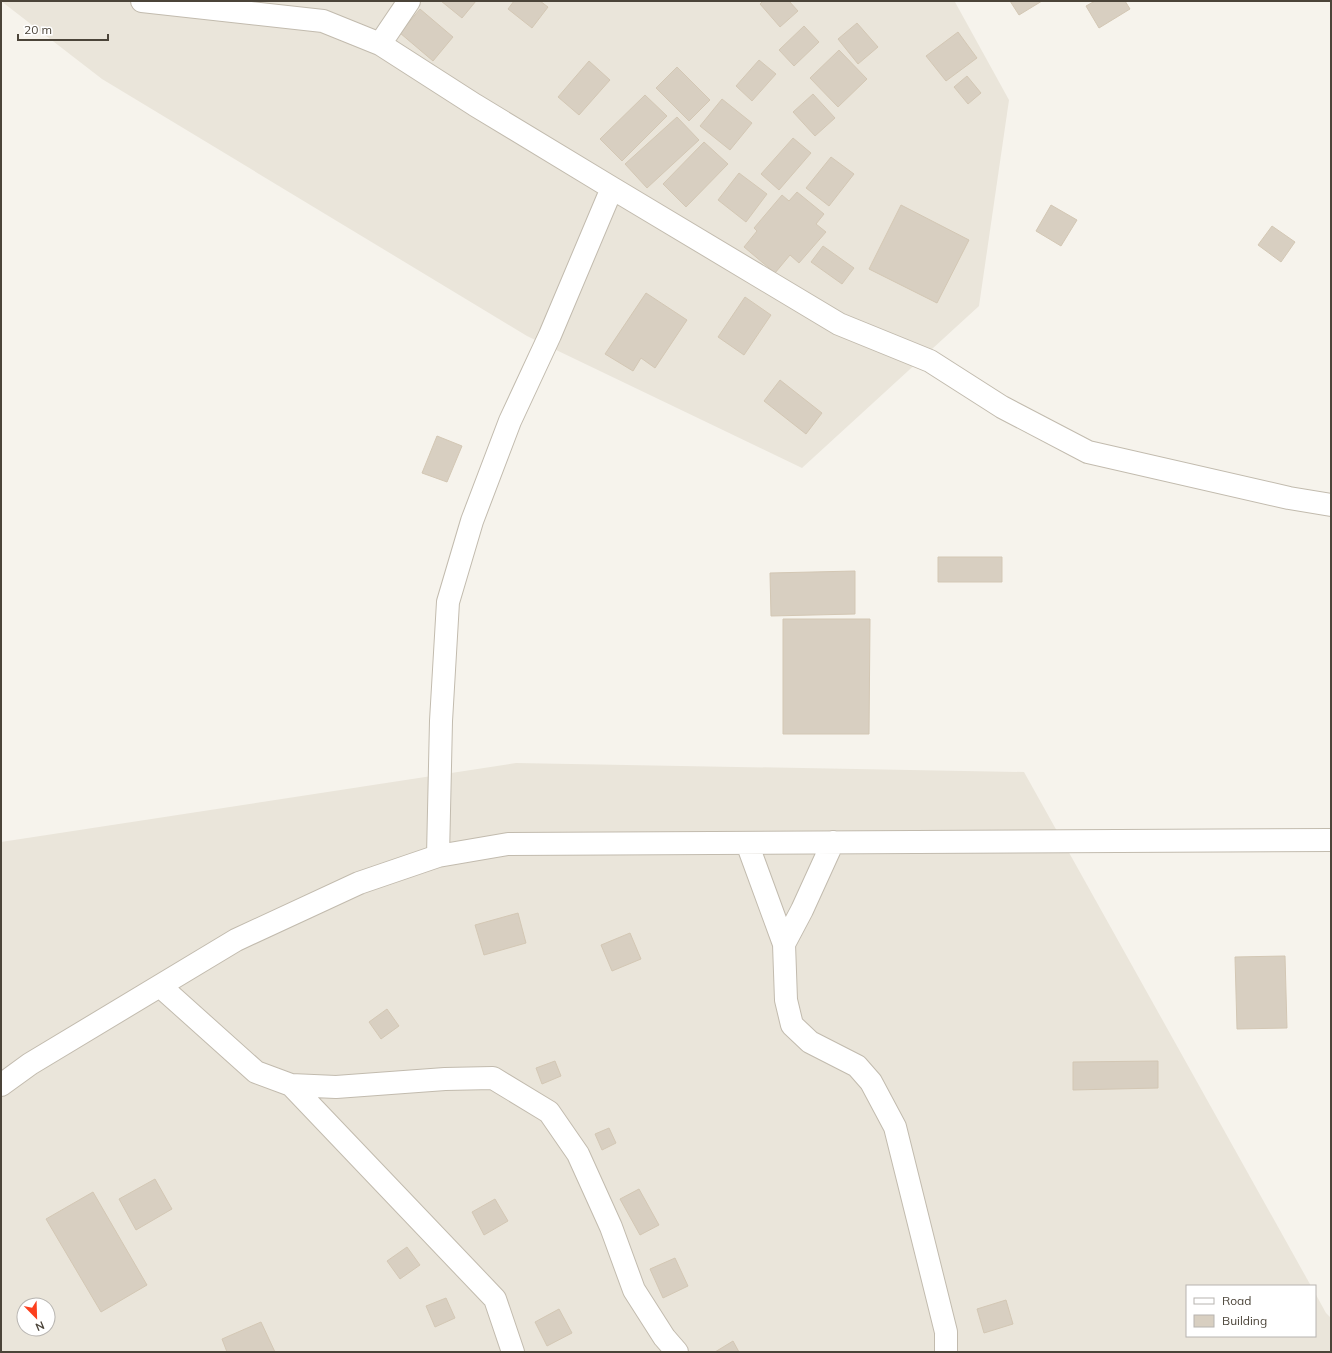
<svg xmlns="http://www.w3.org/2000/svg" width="1332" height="1353" viewBox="0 0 1332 1353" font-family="Mulish,sans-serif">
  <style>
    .residential { fill: #eae5da; fill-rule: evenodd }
    .building { fill: #d8cfc1; stroke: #d3c7b4 }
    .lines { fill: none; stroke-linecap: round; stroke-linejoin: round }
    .minor-casing { stroke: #c2bbae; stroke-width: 24 }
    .minor { stroke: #fff; stroke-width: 22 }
  </style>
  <rect width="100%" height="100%" fill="#f6f3ec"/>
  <path class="residential" d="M1 1H957L955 2 1009 100 979 306 802 468 527 336 102 79Z
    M516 763 1024 772 1311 1286H1187V1336H1315V1293L1326 1313 1331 1318V1352H1V842ZM24 1305H48V1329H24Z"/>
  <path class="building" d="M441 1H476L462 18Z
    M514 1H540L548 7 532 28 508 9Z
    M763 1H789L798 11 780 27 760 4Z
    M1010 1H1042L1019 15Z
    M1095 1H1125L1130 9 1099 28 1086 6Z
    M420 9 453 37 433 61 400 33Z
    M857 23 878 47 858 64 838 39Z
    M804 26 819 42 794 66 779 50Z
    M958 32 977 58 946 81 926 56Z
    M839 50 867 79 838 107 810 78Z
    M759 60 776 74 752 101 736 86Z
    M589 61 610 80 579 115 558 97Z
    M677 67 710 100 689 121 656 88Z
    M967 76 981 93 968 104 954 87Z
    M813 94 835 118 815 136 793 112Z
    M645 95 667 116 622 161 600 139Z
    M722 99 752 123 730 150 700 126Z
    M677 117 699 140 647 188 625 164Z
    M793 138 811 153 779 190 761 174Z
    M704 142 728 164 686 207 663 184Z
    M831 157 854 174 829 206 806 188Z
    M739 173 767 194 746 222 718 200Z
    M797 192 824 214 816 224 826 232 799 263 790 255 775 273 744 247 757 231 754 228 782 195 789 201Z
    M901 205 969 240 937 303 869 269Z
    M1051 205 1077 220 1061 246 1036 231Z
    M1272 226 1295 242 1281 262 1258 245Z
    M823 246 854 268 842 284 811 262Z
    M646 293 687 320 655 368 641 358 633 371 605 354Z
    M745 297 771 315 744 355 718 337Z
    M780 380 822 413 806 434 764 401Z
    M437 436 462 446 447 482 422 473Z
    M938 557H1002V582H938Z
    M855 571V614L771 616 770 573Z
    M783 619H870L869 734H783Z
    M518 913 526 943 484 955 475 925Z
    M630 933 641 959 612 971 601 945Z
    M1285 956 1287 1028 1237 1029 1235 957Z
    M387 1009 399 1026 381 1039 369 1022Z
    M555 1061 561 1076 542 1084 536 1068Z
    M1158 1061V1088L1073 1090V1062Z
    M609 1128 616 1143 602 1150 595 1134Z
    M155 1179 172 1209 136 1230 119 1199Z
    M639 1189 659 1225 640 1235 620 1199Z
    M93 1192 147 1285 101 1312 46 1219Z
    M495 1199 508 1221 484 1235 472 1212Z
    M407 1247 420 1265 400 1279 387 1261Z
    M675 1258 688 1286 663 1298 650 1269Z
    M446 1298 455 1318 435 1327 426 1306Z
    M1006 1300 1013 1324 984 1333 977 1309Z
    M559 1309 572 1333 547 1346 535 1322Z
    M261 1322 275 1352H227L222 1339Z
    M733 1341 739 1352H715Z"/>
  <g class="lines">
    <g class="minor-casing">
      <path id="minor" d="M142 1 323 21 380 44 475 105 612 188 839 324 930 361 1002 407 1088 452 1289 498 1331 505
        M380 44 409 1
        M747 843 784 944 786 1000 792 1025 810 1042 857 1066 871 1082 895 1127 946 1332V1352
        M438 856 441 721 448 602 472 521 510 421 550 335 612 188
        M784 944 802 910 833 842
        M160 986 256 1072 291 1085 336 1087 445 1079 493 1078 549 1112 578 1154 611 1227 634 1290 664 1337 677 1352
        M1 1085 30 1064 236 940 359 883 438 856 508 844 1331 840
        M291 1085 495 1299 513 1352"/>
    </g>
    <use href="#minor" class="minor"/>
  </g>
  <rect width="1332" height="1353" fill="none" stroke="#4b4439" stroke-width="4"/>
  <rect x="1186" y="1285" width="130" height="52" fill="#ffffff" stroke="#b7b4b0"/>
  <rect x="1194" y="1298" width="20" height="6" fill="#ffffff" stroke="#b7b4b0"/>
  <text x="1222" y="1305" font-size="12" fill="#4b4439">Road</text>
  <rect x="1194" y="1315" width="20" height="12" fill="#d8cfc1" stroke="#b7b4b0"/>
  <text x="1222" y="1325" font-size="12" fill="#4b4439">Building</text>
  <g transform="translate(36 1317) rotate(157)"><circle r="19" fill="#ffffff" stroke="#b7b4b0"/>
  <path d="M0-3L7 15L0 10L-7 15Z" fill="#fc3f1d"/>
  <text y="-6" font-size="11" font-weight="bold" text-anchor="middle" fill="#4b4439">N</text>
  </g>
  <path d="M18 34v6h90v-6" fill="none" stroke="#4b4439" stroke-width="2"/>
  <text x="24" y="34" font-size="12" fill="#4b4439" stroke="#ffffff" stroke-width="3" paint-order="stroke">20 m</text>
</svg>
